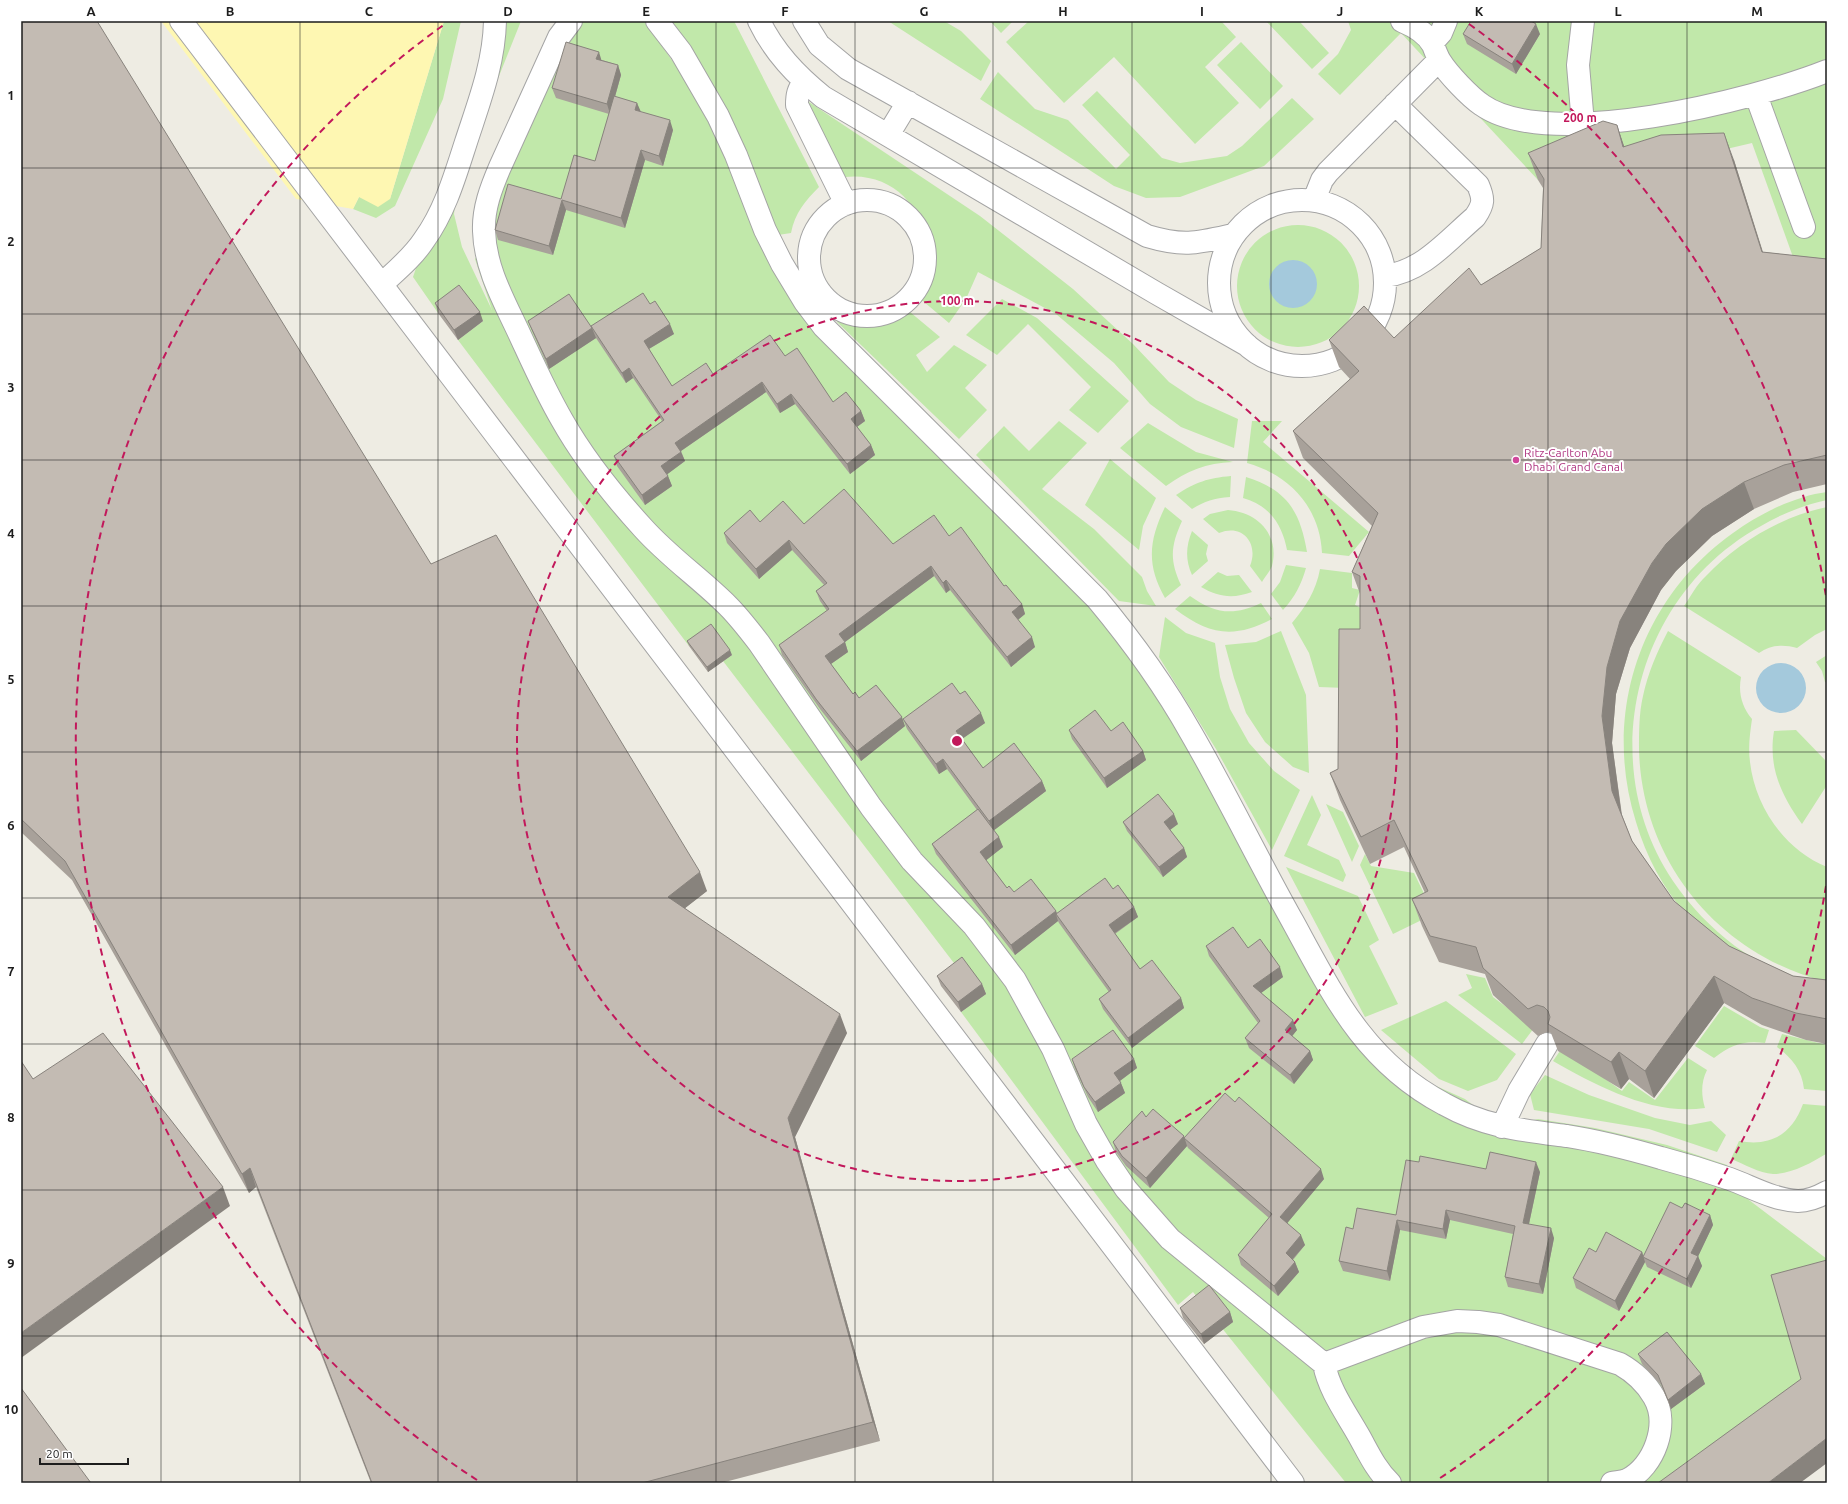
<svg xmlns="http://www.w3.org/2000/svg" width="1848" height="1504" viewBox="0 0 1848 1504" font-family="Ubuntu,sans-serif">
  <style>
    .grass { fill: #c1e8aa }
    .sand { fill: #fef7b2 }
    .water { fill: #a4c9dc }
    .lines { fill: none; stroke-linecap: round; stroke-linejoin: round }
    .minor-casing { stroke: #a4a4a4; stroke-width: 24 }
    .minor { stroke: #fff; stroke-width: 22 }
    .wall { fill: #a8a19a }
    .shaded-wall { fill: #88837d }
    .building { fill: #c3bbb3; stroke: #88837d }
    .grid { fill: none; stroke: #1d1d1d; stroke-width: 1; stroke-opacity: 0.55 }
    .ring { fill: none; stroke: #c2185b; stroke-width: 2; stroke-dasharray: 7 5 }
    .hotel-dot { fill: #d1479c; stroke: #fff; stroke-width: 1.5 }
    .labels { text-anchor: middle; stroke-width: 4; stroke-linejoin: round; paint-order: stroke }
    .hotel-label { font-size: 12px; fill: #b23c85; stroke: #fff; text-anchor: start }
    .centre { fill: #c2185b; stroke: #fff; stroke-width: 2 }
    .ring-label { font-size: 12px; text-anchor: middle; font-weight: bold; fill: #c2185b; stroke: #fff; stroke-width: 4; stroke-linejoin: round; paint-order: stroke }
    .neatline { fill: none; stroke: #1d1d1d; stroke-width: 1.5 }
    .grid-label { font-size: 13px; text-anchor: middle; font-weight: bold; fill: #1d1d1d }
  </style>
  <rect width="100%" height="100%" fill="#eeece3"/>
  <path class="grass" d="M444 21H461L443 99 395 206 376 218 353 209 359 197 390 199Z
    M495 21H521L458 179 454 214 462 247 492 310 475 259 489 239 493 206 575 21H644L684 77 717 138 826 324 1132 634 1367 1034 1416 1077 1465 1099 1502 1127 1538 1119 1595 1128 1667 1145 1727 1165 1749 1200 1827 1259V1281L1808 1398 1691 1483H1346L1193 1292 1178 1305 961 1012 985 994 960 971 723 661 732 655 712 629 689 646 458 340 483 321 463 295 438 313 413 277 496 33Z
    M667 21H734L819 187C805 201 795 213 791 233L778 235Z
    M888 21H944L961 31 991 61 981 81Z
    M990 21H1013L1001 33Z
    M1029 21H1221L1236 37 1205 67 1239 103 1195 144 1114 57 1064 103 1006 42Z
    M1266 21H1299L1329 53 1312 69Z
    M1348 21H1827V262L1793 257 1752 143 1671 162 1538 180 1401 33 1340 95 1318 74 1338 54 1351 30Z
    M1241 42 1283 86 1260 109 1217 65Z
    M998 72 1035 109 1068 120 1116 169 1130 155 1082 105 1097 91 1162 158 1180 163 1227 156 1242 146 1292 98 1314 119 1264 166 1180 197 1146 198 1114 186 980 99Z
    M803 98 980 216 1073 289 1133 344 1169 382 1196 400 1238 419 1234 448 1181 427 1150 404 1114 363 1056 314 978 272 966 299 949 323 905 286C947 237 908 170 845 177Z
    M1237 286a61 61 0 1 1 122 0a61 61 0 1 1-122 0Z
    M892 297 940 337 916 355 927 372 954 345 987 365 965 388 987 410 959 439 837 322 840 306C859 308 875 308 892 297Z
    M1002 299 1037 318 1129 401 1098 433 1069 410 1091 387 1028 324 997 355 966 335Z
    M1059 421 1087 443 1042 489 1094 529 1142 577 1147 591 1156 606 1119 601 976 455 1004 426 1029 451Z
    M1252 421H1282L1263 442 1369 532 1349 556 1322 553C1320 508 1290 475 1247 463Z
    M1148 423 1196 452 1233 462C1206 463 1187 471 1166 486L1120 448Z
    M1110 459 1156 498 1143 526 1139 550 1085 505Z
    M1231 476 1230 497C1214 498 1205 501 1192 509L1176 495C1196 482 1208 478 1231 476Z
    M1246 477C1287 490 1300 511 1307 552L1287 550C1282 524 1269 505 1243 498Z
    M1827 492V500C1804 505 1781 514 1761 526 1636 594 1593 762 1673 881 1690 906 1711 928 1735 946 1747 955 1762 962 1775 970 1769 970 1761 971 1755 970 1748 968 1718 940 1710 934 1702 928 1694 922 1687 915 1663 889 1646 856 1636 822 1602 714 1640 599 1733 533 1759 514 1795 496 1827 492Z
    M1165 507 1182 521C1171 545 1169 560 1181 585L1165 598C1146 565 1149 540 1165 507Z
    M1827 507V629L1815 635 1797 648C1783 644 1770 645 1759 653L1684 606C1691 596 1697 584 1706 576 1737 543 1782 516 1827 507Z
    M1228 510C1257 512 1280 534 1272 566 1270 571 1265 577 1262 582L1250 566C1259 544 1243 523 1219 533L1203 519 1210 514Z
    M1192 531 1208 545 1206 554 1208 561 1192 575C1185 559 1186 546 1192 531Z
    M1286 565 1306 568C1301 585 1295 597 1283 610L1271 594 1280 582Z
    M1320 569 1352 573V588L1360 590 1355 605 1367 611 1346 688 1319 687 1309 653 1292 623C1306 606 1316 591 1320 569Z
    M1218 572 1227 576 1239 575 1252 592C1233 599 1218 597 1201 587Z
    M1190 596C1215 614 1234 616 1261 603L1272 619C1234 639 1209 635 1175 609Z
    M1165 617 1186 633 1215 643 1220 677 1230 709 1249 743 1274 771 1300 790 1272 850 1216 749 1159 657Z
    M1281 631 1306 695 1309 773 1293 767 1265 742 1246 713 1234 678 1225 645 1256 642Z
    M1668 631 1741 677C1738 693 1742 707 1752 719 1750 733 1748 747 1750 762 1755 807 1785 850 1827 867V982C1719 955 1642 862 1639 750 1639 732 1639 713 1643 696 1648 673 1657 652 1668 631Z
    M1827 655V683L1825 682 1822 671 1816 662Z
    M1796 730 1827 762V785L1802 824C1781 795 1768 767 1774 731Z
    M1312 795 1321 815 1307 845 1339 860 1346 875 1343 882 1284 856Z
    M1326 804 1343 812 1359 846 1352 862Z
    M1365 854 1371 866 1414 873 1434 914 1393 934 1360 865Z
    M1286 867 1358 896 1379 940 1369 946 1398 1004 1365 1017Z
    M1466 974 1485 978 1493 997 1534 1028 1522 1044 1458 995 1472 988Z
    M1446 1001 1516 1054 1497 1080 1468 1091 1439 1079 1381 1030Z
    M1724 1006 1760 1027 1769 1030 1765 1043C1744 1040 1730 1045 1714 1058L1695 1046Z
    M1782 1034 1827 1045V1091L1804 1089C1802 1070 1792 1058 1777 1047Z
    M1562 1048 1622 1091 1629 1082 1655 1100 1688 1058 1707 1070C1701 1082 1701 1095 1705 1108 1653 1116 1597 1086 1553 1061Z
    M1545 1075 1589 1095 1655 1118 1690 1125 1711 1121 1726 1135 1717 1152 1649 1129 1534 1110 1530 1094Z
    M1803 1104 1827 1106 1826 1154C1811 1163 1791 1174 1773 1174 1759 1173 1744 1164 1731 1159L1739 1141C1771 1147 1792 1134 1803 1104Z"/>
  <path class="sand" d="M161 21H444L390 199 378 207 359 197 353 209 296 199Z"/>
  <path class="water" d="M1269 284a24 24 0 1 1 48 0a24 24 0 1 1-48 0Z
    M1756 688a25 25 0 1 1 50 0a25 25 0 1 1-50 0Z"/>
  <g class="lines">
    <g class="minor-casing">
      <path id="minor" d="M181 21 1293 1483
        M571 21 559 37 500 167C491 188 483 209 484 231 485 267 503 299 518 331 532 361 545 391 562 420 584 459 613 495 643 528 669 557 701 579 728 606 739 617 749 630 759 643L871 807 912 861 974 926 1015 980 1053 1049 1086 1124 1107 1161 1126 1189 1170 1239 1324 1364C1329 1390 1346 1413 1359 1436 1368 1452 1376 1470 1390 1483
        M657 21 681 52 718 116 736 155 765 230 782 264 805 302 824 327 1097 599C1132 641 1164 685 1191 733 1227 795 1258 860 1293 922 1334 997 1365 1062 1444 1104 1485 1127 1521 1130 1567 1136 1599 1141 1630 1149 1661 1158 1684 1164 1707 1171 1730 1179 1752 1187 1774 1200 1798 1201 1808 1201 1818 1197 1827 1192
        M759 21C774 52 796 75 823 97L1156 293 1247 345
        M804 21 819 45 848 69 1147 236C1184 247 1197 243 1233 235
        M1402 21C1414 26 1427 34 1433 45 1435 50 1437 56 1440 61 1448 74 1470 97 1482 105 1549 152 1754 100 1827 71
        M1583 21 1578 65 1583 124
        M1432 43 1441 33 1446 21
        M804 82C798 90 797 95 797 105L846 204
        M1756 95 1804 227
        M888 135 908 102
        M1219 283a83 83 0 1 1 166 0a83 83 0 1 1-166 0Z
        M1314 200 1322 180 1328 172 1439 60
        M809 258a58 58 0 1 1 116 0a58 58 0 1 1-116 0Z
        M1385 276C1422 272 1448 240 1475 217 1484 204 1484 199 1478 185L1395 104
        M382 284C397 270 413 257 424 240 445 211 455 176 466 142 479 102 494 64 495 21
        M1502 1127 1519 1091 1547 1044
        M1324 1364 1423 1327 1457 1321 1478 1322 1499 1325 1620 1364C1634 1372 1646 1383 1654 1397 1670 1424 1654 1467 1627 1480 1622 1482 1616 1482 1612 1483"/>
    </g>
    <use href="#minor" class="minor"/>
  </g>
  <path class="wall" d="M21 21 431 564 707 891 685 908 847 1033 795 1137 880 1441 721 1483H371L256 1187 249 1193 72 880 21 832Z
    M1463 34H1540L1516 74 1467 44Z
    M602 60 618 65 621 75 615 97 637 103 640 112 673 130 663 166 645 160 625 228 566 210 553 255 498 240 495 230 561 199 595 161 609 114 556 98 552 88Z
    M1617 125 1624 146 1734 160 1763 252 1827 259V484L1793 492 1754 509 1712 536 1676 571 1661 590 1630 648 1616 694 1612 743 1622 815 1632 841 1674 901 1729 946 1793 976 1827 980V1044L1806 1040 1762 1025 1724 1003 1654 1098 1629 1079 1621 1089 1558 1051 1551 1033 1547 1032 1538 1036 1493 995 1485 974 1439 962 1422 926 1412 899 1425 893 1404 847 1370 864 1340 800 1330 773 1338 769 1360 629V594L1352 572 1372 526 1303 458 1293 431 1350 379 1339 367 1329 340 1394 338 1541 248 1543 188 1538 180 1528 153Z
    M435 303 483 321 458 340 438 313Z
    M650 304 674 334 649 349 672 386 713 374 785 356 833 402 861 411 865 421 857 427 871 445 875 455 850 474 795 404 780 413 766 392 681 451 685 461 667 474 668 476 672 486 645 505 617 466 614 456 662 421 633 378 626 383 596 338 549 369 532 331 528 321 591 326Z
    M760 522 804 524 893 544 949 536 1004 586 1022 604 1025 614 1018 620 1035 647 1011 667 950 590 946 593 934 576 845 642 848 652 831 664 853 694 905 726 861 761 820 709 782 655 779 645 827 611 820 601 816 591 824 585 792 550 759 579 727 543 724 533Z
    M687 641 732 655 708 672 689 646Z
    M960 694 985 723 962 739 983 768 1042 781 1046 791 994 830 1003 847 986 860 1007 888 1014 892 1056 911 1057 913 1113 889 1134 907 1138 917 1115 934 1140 969 1181 998 1184 1008 1132 1048 1103 1009 1099 999 1109 992 1059 923 1058 921 1015 955 936 854 932 844 977 810 947 769 939 774 907 729 903 719Z
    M1069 730 1111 731 1143 751 1146 760 1107 788 1072 739Z
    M1123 822 1178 824 1170 830 1184 848 1187 857 1163 877 1127 831Z
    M1206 946 1248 948 1283 977 1261 993 1297 1030 1292 1036 1310 1051 1313 1060 1294 1084 1249 1048 1245 1038 1258 1023 1209 956Z
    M937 976 982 984 986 994 961 1012 941 986Z
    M1072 1059H1134L1137 1068 1120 1081 1125 1093 1098 1112 1088 1097 1075 1069Z
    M1146 1117 1184 1138 1324 1179 1287 1223 1305 1245 1293 1260 1295 1262 1299 1272 1278 1296 1241 1265 1238 1255 1269 1218 1188 1148 1187 1146 1150 1188 1126 1166 1116 1152 1113 1142Z
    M1419 1162 1486 1169 1540 1172 1529 1224 1554 1238 1543 1294 1508 1287 1505 1277 1513 1234 1450 1220 1446 1239 1400 1230 1390 1281 1343 1271 1339 1261 1353 1229 1396 1215Z
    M1682 1208 1710 1215 1713 1225 1698 1256 1702 1266 1691 1288 1647 1267 1645 1262 1619 1311 1576 1288 1573 1278 1596 1252H1642L1644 1256Z
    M1180 1308 1230 1312 1233 1322 1204 1344 1183 1318Z
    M1638 1354 1701 1374 1705 1384 1671 1409 1661 1385 1642 1364Z"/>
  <path class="shaded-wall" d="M1536 24 1540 34 1516 74 1512 64Z
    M599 52 602 62 596 59Z
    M618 65 621 75 610 114 607 104Z
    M637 103 641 112 635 110Z
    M670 120 673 130 663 166 659 156Z
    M1617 125 1626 152 1623 147Z
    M1724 133 1734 160 1771 279 1762 252Z
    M641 150 645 160 625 228 621 218Z
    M562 200 566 210 553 255 549 246Z
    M480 312 483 321 458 340 454 330Z
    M670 324 674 334 647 350 644 341Z
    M592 328 596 338 549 369 546 359Z
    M629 368 633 378 626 383 622 373Z
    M762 382 766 392 678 453 675 443Z
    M791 394 795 404 780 413 777 404Z
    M861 411 865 421 854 429 851 419Z
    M871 445 875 455 850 474 847 464Z
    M681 452 685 461 665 476 661 466Z
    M668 476 672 486 645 505 642 495Z
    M1744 482 1754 509 1712 536 1676 571 1661 590 1630 648 1616 694 1612 743 1622 818 1612 791 1602 716 1607 667 1620 621 1652 563 1666 544 1702 509Z
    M789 540 792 550 759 579 756 569Z
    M931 566 934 576 845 642 848 652 828 666 825 656 839 634Z
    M946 580 950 590 946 593 943 583Z
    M1022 604 1025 614 1015 622 1012 612Z
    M1032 637 1035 647 1011 667 1007 657Z
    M730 650 732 655 708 672 707 667Z
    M981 713 985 723 959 741 956 731Z
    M902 717 905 726 861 761 857 751Z
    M1143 751 1146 760 1107 788 1104 778Z
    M943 759 947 769 939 774 936 764Z
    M1042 781 1046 791 993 831 989 821Z
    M1174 814 1178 824 1167 832 1164 822Z
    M999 837 1003 847 984 862 980 852Z
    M1184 848 1187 857 1163 877 1159 867Z
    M700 872 707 891 675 916 668 897Z
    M1134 907 1138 917 1112 935 1109 925Z
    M1056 911 1058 917 1056 914 1058 921 1015 955 1011 945Z
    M1280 967 1283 977 1257 996 1253 986Z
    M1714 976 1724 1003 1654 1098 1645 1071Z
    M982 984 986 994 961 1012 958 1002Z
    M1181 998 1184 1008 1132 1048 1128 1038Z
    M840 1014 847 1033 795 1137 880 1441 873 1422 788 1118Z
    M1293 1020 1297 1030 1289 1040 1285 1030Z
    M1310 1051 1313 1060 1294 1084 1290 1075Z
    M1619 1052 1629 1079 1621 1089 1611 1062Z
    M1134 1059 1137 1068 1117 1083 1114 1073Z
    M1121 1083 1125 1093 1098 1112 1095 1102Z
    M1184 1136 1187 1146 1150 1188 1146 1178Z
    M1536 1162 1540 1172 1527 1233 1523 1223Z
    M250 1168 256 1187 249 1193 242 1174Z
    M1321 1169 1324 1179 1284 1227 1280 1217Z
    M223 1187 230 1206 21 1358V1333Z
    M1446 1210 1450 1220 1446 1239 1443 1229Z
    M1710 1215 1713 1225 1695 1263 1691 1253Z
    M1397 1220 1400 1230 1390 1281 1387 1271Z
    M1551 1228 1554 1238 1543 1294 1539 1284Z
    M1301 1235 1305 1245 1289 1263 1286 1253Z
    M1642 1252 1645 1262 1619 1311 1615 1301Z
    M1698 1256 1702 1266 1691 1288 1687 1279Z
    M1295 1262 1299 1272 1278 1296 1274 1286Z
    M1230 1312 1233 1322 1204 1344 1201 1334Z
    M1701 1374 1705 1384 1671 1409 1668 1400Z
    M1827 1438V1463L1800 1483H1768Z"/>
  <path class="building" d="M21 21H97L431 564 496 535 700 872 668 897 840 1014 788 1118 873 1422 642 1483H372L250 1168 242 1174 65 861 21 819Z
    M1471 21H1531L1536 24 1512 64 1463 34Z
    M566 42 599 52 596 59 618 65 607 104 552 88Z
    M614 96 637 103 635 110 670 120 659 156 641 150 621 218 562 200 549 246 495 230 508 184 561 199 574 155 595 161Z
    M1603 121 1617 125 1623 147 1661 135 1724 133 1762 252 1827 259V455L1784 465 1744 482 1702 509 1666 544 1652 563 1620 621 1607 667 1602 716 1612 791 1632 841 1674 901 1729 946 1793 976 1827 980V1019L1796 1013 1752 998 1714 976 1645 1071 1619 1052 1611 1062 1548 1024 1550 1017 1548 1011 1544 1007 1537 1005 1528 1009 1483 968 1476 947 1430 936 1412 899 1428 891 1394 820 1361 837 1330 773 1338 769 1339 629H1360V576L1352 572 1378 513 1293 431 1359 371 1329 340 1364 306 1394 338 1469 268 1481 285 1541 248 1544 179 1528 153Z
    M459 285 480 312 454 330 435 303Z
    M643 293 650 304 655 301 670 324 644 341 672 386 706 363 713 374 770 335 785 356 797 348 833 402 846 392 861 411 851 419 871 445 847 464 791 394 777 404 762 382 675 443 681 452 661 466 668 476 642 495 614 456 664 420 629 368 622 373 591 326Z
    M569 294 592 328 546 359 528 321Z
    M844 489 893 544 934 515 949 536 961 527 1004 586 1006 585 1022 604 1012 612 1032 637 1007 657 946 580 943 583 931 566 839 634 845 642 825 656 853 694 855 692 859 698 876 685 902 717 857 751 816 699 779 645 829 609 816 591 827 583 789 540 756 569 724 533 750 510 760 522 783 501 804 524Z
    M711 624 730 650 707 667 687 641Z
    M952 683 960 694 965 691 981 713 956 731 983 768 1014 743 1042 781 989 821 943 759 936 764 903 719Z
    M1095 710 1111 731 1123 722 1143 751 1104 778 1069 730Z
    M1158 794 1174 814 1164 822 1184 848 1159 867 1123 822Z
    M978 809 999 837 980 852 1007 888 1009 886 1014 892 1031 879 1056 911 1011 945 932 844Z
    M1105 878 1113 889 1118 885 1134 907 1109 925 1140 969 1152 960 1181 998 1128 1038 1099 999 1111 990 1056 914Z
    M1233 927 1248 948 1260 939 1280 967 1253 986 1293 1020 1285 1030 1310 1051 1290 1075 1245 1038 1260 1021 1206 946Z
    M962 957 982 984 958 1002 937 976Z
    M1113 1030 1134 1059 1114 1073 1121 1083 1095 1102 1084 1087 1072 1059Z
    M103 1033 223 1187 21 1333V1061L33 1079Z
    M1225 1093 1235 1102 1239 1097 1321 1169 1280 1217 1301 1235 1286 1253 1295 1262 1274 1286 1238 1255 1272 1214 1184 1138Z
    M1153 1109 1184 1136 1146 1178 1122 1156 1113 1142 1142 1111 1146 1117Z
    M1490 1152 1536 1162 1523 1223 1551 1228 1539 1284 1505 1277 1515 1226 1446 1210 1443 1229 1397 1220 1387 1271 1339 1261 1346 1227 1353 1229 1357 1208 1396 1215 1406 1160 1419 1162 1420 1156 1486 1169Z
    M1670 1202 1682 1208 1685 1203 1710 1215 1691 1253 1698 1256 1687 1279 1643 1257Z
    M1606 1232 1642 1252 1615 1301 1573 1278 1589 1248 1596 1252Z
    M1827 1260V1438L1768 1483H1658L1801 1379 1771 1275Z
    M1209 1285 1230 1312 1201 1334 1180 1308Z
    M1667 1332 1701 1374 1668 1400 1658 1375 1638 1354Z
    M21 1388 91 1483H21Z"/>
  <path class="grid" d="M161 21V1483M300 21V1483M438 21V1483M577 21V1483M716 21V1483M855 21V1483M993 21V1483M1132 21V1483M1271 21V1483M1410 21V1483M1548 21V1483M1687 21V1483M21 168H1827M21 314H1827M21 460H1827M21 606H1827M21 752H1827M21 898H1827M21 1044H1827M21 1190H1827M21 1336H1827"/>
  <g class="ring">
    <circle cx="957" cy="741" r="440"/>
    <path d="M1826 886A881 881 0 0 1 1437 1480M477 1480A881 881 0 0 1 445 24M1469 24A881 881 0 0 1 1826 596"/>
  </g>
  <circle class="hotel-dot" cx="1516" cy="460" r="4"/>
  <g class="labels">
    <g class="hotel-label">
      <text x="1524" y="457">Ritz-Carlton Abu<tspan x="1524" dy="14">Dhabi Grand Canal</tspan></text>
    </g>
  </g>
  <circle cx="957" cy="741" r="6" class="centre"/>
  <g class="ring-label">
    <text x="1580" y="122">200 m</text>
    <text x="957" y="305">100 m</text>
  </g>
  <rect width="1848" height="1504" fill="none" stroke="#ffffff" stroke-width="44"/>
  <path d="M40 1458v6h88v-6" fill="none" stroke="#1d1d1d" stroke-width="2"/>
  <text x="46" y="1458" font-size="12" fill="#1d1d1d" stroke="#ffffff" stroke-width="3" paint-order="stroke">20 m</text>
  <rect x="22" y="22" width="1804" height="1460" class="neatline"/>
  <g class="grid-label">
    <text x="91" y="16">A</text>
    <text x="230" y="16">B</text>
    <text x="369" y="16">C</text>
    <text x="508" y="16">D</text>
    <text x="646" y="16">E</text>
    <text x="785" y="16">F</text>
    <text x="924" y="16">G</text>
    <text x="1063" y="16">H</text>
    <text x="1202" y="16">I</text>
    <text x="1340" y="16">J</text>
    <text x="1479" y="16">K</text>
    <text x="1618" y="16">L</text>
    <text x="1757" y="16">M</text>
    <text x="11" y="100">1</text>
    <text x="11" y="246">2</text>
    <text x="11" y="392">3</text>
    <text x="11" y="538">4</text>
    <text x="11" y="684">5</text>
    <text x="11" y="830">6</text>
    <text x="11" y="976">7</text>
    <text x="11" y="1122">8</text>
    <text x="11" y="1268">9</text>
    <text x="11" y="1414">10</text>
  </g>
</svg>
